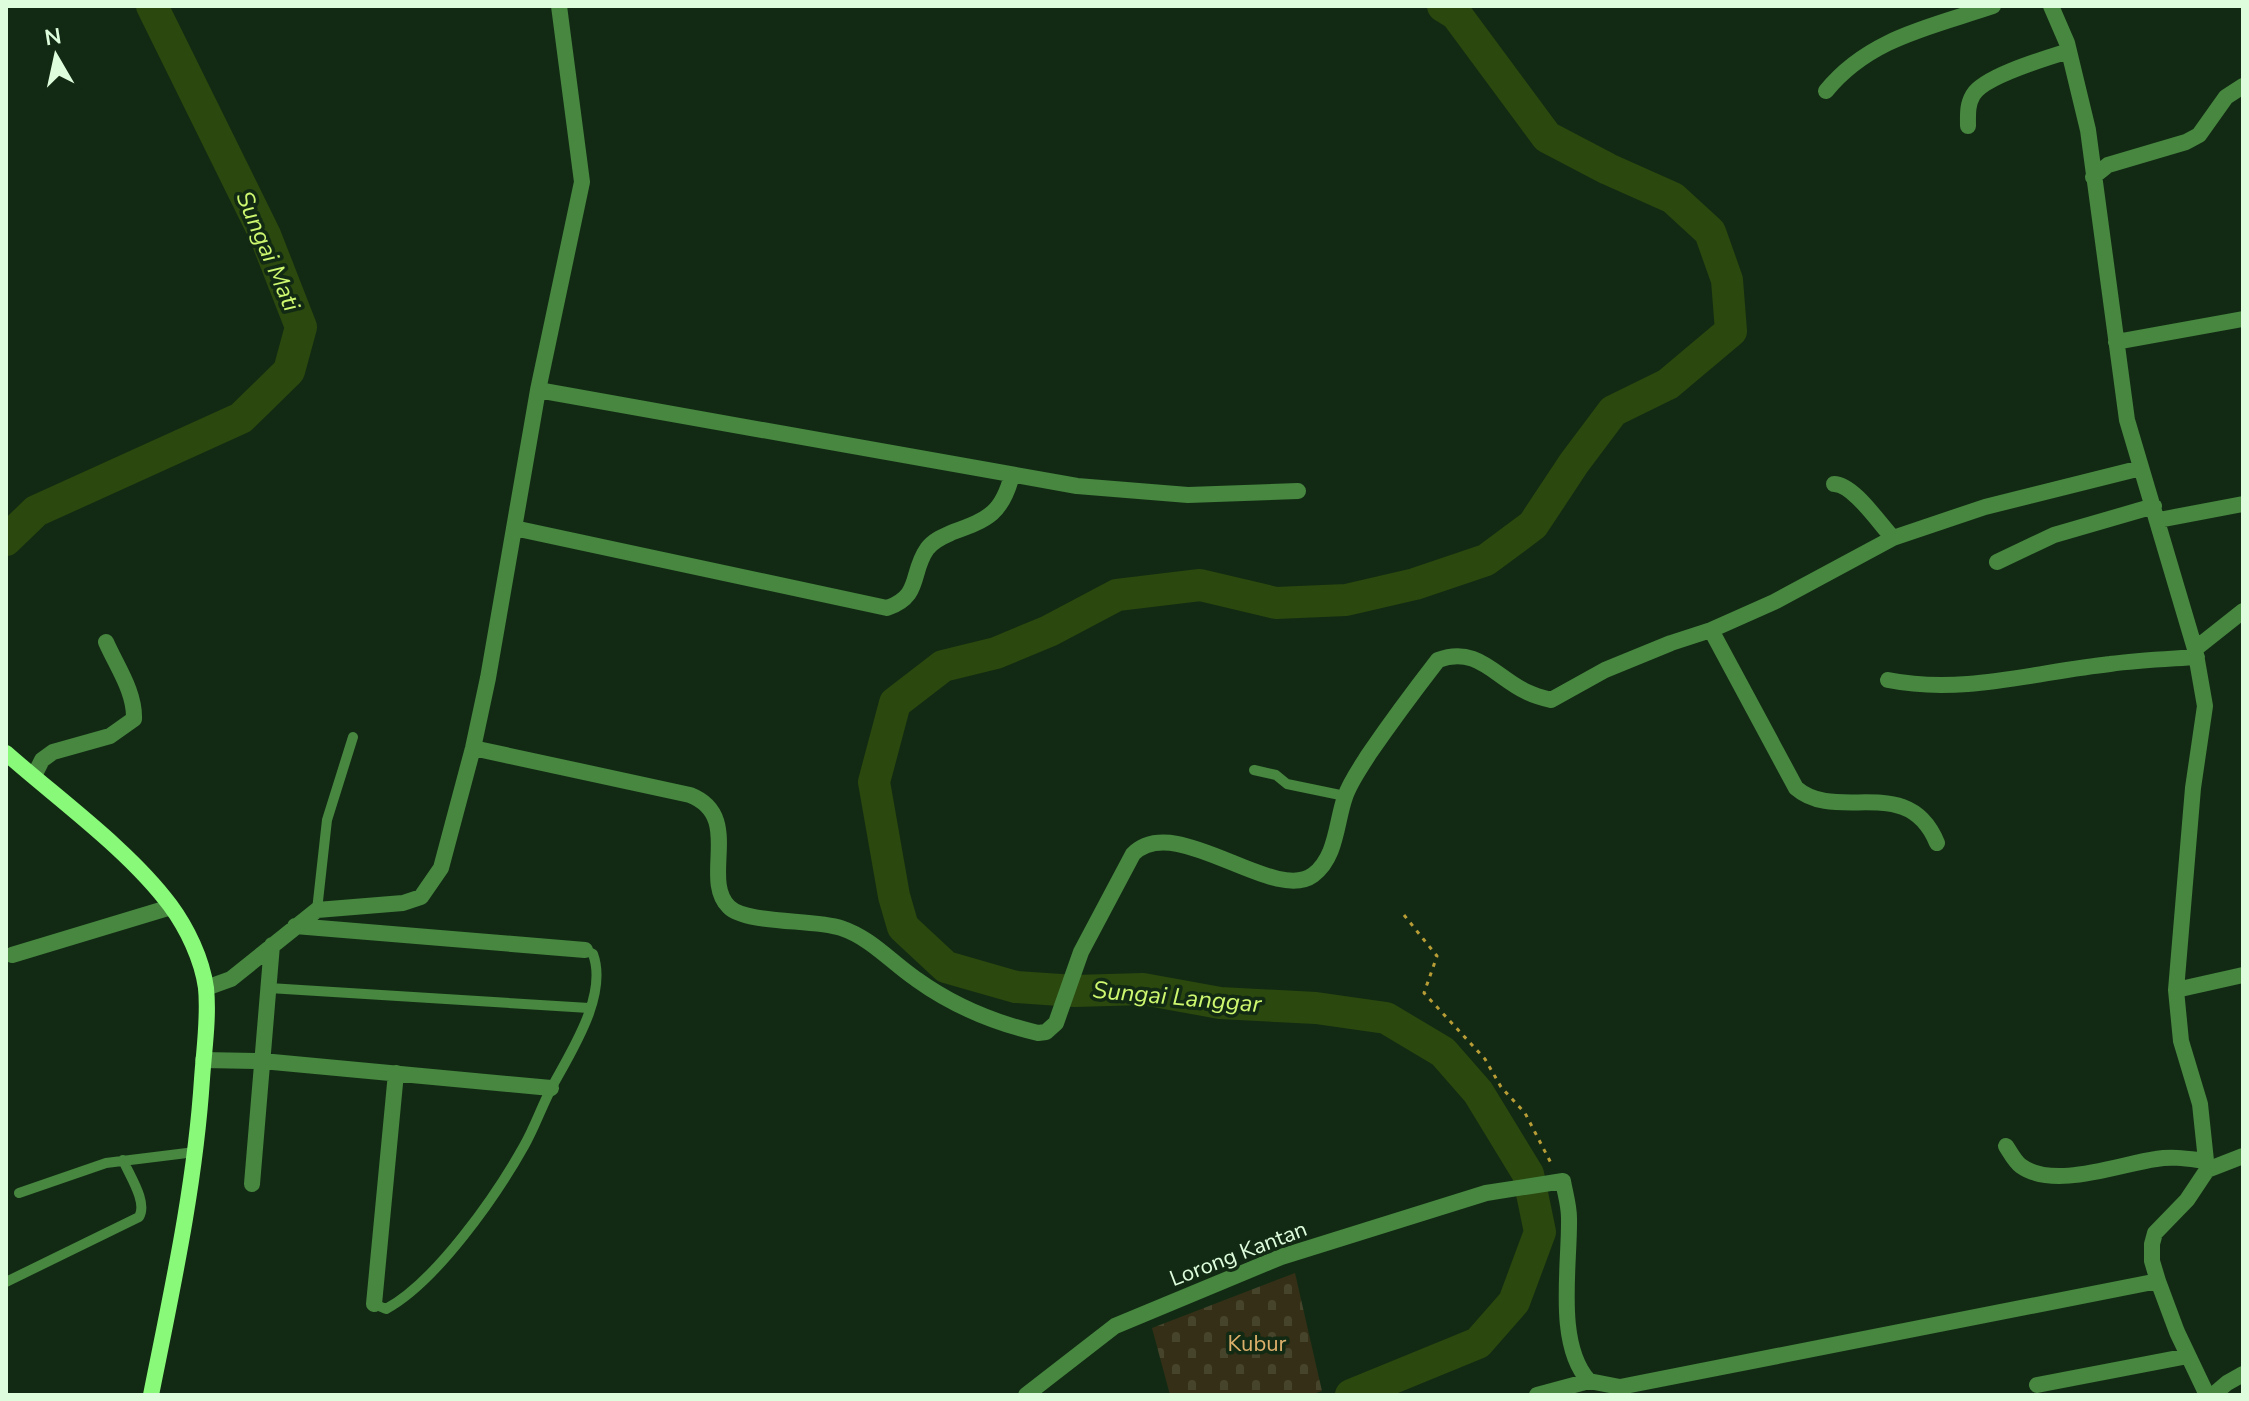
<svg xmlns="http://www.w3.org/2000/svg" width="2249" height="1401" viewBox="0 0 2249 1401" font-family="'Nunito Sans',sans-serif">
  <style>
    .cemetery { fill: url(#cemetery-stones) }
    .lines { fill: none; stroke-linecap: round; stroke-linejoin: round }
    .river { stroke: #2b480e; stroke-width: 32 }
    .path { stroke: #b89d37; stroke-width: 3; stroke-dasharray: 4 6; stroke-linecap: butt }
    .service { stroke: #478740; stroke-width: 10 }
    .minor { stroke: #478740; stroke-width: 16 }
    .secondary { stroke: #88f979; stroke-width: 16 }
    .labels { text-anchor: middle; stroke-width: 7; stroke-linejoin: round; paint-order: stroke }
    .street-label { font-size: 22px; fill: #defddd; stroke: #122a13 }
    .park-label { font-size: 22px; fill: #dcaf6b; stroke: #122a13 }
    .water-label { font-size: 24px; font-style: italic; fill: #cdf870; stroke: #122a13 }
  </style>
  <defs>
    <pattern id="cemetery-stones" width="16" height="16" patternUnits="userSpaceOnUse" patternTransform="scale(2)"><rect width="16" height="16" fill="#342f16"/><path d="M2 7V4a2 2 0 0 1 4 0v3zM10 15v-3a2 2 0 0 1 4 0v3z" fill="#47442c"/></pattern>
  </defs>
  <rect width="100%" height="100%" fill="#122a13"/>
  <path class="cemetery" d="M1295 1273 1322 1391 1310 1395H1170L1152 1328Z"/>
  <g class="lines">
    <path class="river" d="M6 540 36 511 241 418 289 371 301 327 265 235 152 6
      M1351 1395 1478 1343 1514 1302 1540 1232 1528 1174 1478 1092 1443 1052 1386 1018 1316 1008 1220 1003 1143 989 1075 991 1016 987 946 967 903 927 894 896 874 782 895 703 943 666 996 653 1049 631 1117 595 1200 585 1276 603 1346 600 1415 584 1486 560 1533 525 1574 463 1613 411 1668 384 1731 331 1727 280 1710 232 1673 198 1608 169 1547 137 1456 14 1443 6"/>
    <path class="path" d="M1404 915 1437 956 1424 993 1485 1059 1501 1087 1525 1113 1552 1165"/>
    <path class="service" d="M1254 770 1276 775 1287 784 1345 796
      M317 910 327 820 353 737
      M269 988 589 1008
      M19 1193 106 1163 195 1152
      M6 1282 139 1217C148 1202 129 1175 123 1160
      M374 1304 386 1309C436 1282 496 1196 524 1146 535 1127 542 1105 553 1085 572 1050 608 995 593 954L585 950"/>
    <path class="minor" d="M2051 6 2067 43 2088 130 2127 420 2195 649 2205 706 2193 788 2176 990 2181 1041 2200 1104 2207 1170 2187 1200 2155 1233 2152 1244V1261L2158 1281 2177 1332 2207 1395
      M1826 91C1869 38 1931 27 1993 6
      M1968 126C1968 115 1967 105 1973 95 1984 76 2047 58 2069 51
      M2093 177 2108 165 2186 142 2199 135 2226 97 2243 86
      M2116 342 2243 319
      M538 390 1077 486 1188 495 1298 491
      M1834 484C1853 484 1879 523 1893 538
      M2159 520 2243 504
      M514 528 887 608C922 596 910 573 927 549 933 540 944 536 953 532 989 519 1002 513 1012 475
      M1997 562 2054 535 2154 506
      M1711 630 1796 788C1837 824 1908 772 1937 843
      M2195 649 2243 611
      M1888 680C1963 695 2036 672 2110 664 2139 660 2168 659 2197 657
      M473 748 690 795C744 816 700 879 729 907 746 924 813 919 841 928 871 938 891 962 916 979 952 1005 995 1023 1038 1033L1046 1032 1056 1023 1081 952 1133 854C1175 811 1274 904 1313 875 1337 857 1336 822 1345 797 1350 782 1361 767 1369 754 1391 722 1414 691 1438 660 1477 645 1495 677 1527 692 1535 696 1543 698 1551 700L1605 670 1671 643 1711 630 1774 602 1893 538 1985 507 2141 468
      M34 776 42 760 53 752 110 736 134 719C135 692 117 667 106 642
      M295 926 585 950
      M12 955 171 907
      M206 988 231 979 317 910 403 903 421 897 441 868 473 748 488 678 538 390 582 182 559 6
      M2176 990 2243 975
      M203 1060 262 1061 551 1088
      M2006 1146C2010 1152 2015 1162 2021 1166 2054 1190 2120 1164 2156 1159 2173 1156 2189 1159 2206 1161
      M2207 1170 2243 1156
      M252 1184 272 945
      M374 1304 396 1073
      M2037 1385 2188 1356
      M1026 1395 1115 1326 1281 1257 1486 1193 1563 1181C1565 1193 1569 1205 1569 1218 1570 1265 1555 1344 1589 1381L1620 1387 2158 1281
      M1537 1395 1589 1381
      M2213 1395 2227 1383 2243 1374"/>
    <path class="secondary" d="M6 753C58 799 129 850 170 905 187 928 202 959 206 988 209 1017 204 1050 202 1079 195 1186 172 1290 151 1395"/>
  </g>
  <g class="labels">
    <g class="street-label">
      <text transform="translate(1238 1253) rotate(-21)" y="8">Lorong Kantan</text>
    </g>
    <g class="park-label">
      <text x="1257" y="1351">Kubur</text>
    </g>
    <g class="water-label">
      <text transform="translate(268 251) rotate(67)" y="8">Sungai Mati</text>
      <text transform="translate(1177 997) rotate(5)" y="8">Sungai Langgar</text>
    </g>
  </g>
  <rect width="2249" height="1401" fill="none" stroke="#defddd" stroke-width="16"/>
  <g transform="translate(56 56) rotate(351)" stroke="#122a13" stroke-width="6" paint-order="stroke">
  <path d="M0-6L14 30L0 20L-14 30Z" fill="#defddd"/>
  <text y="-12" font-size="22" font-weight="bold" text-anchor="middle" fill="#defddd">N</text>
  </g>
</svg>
